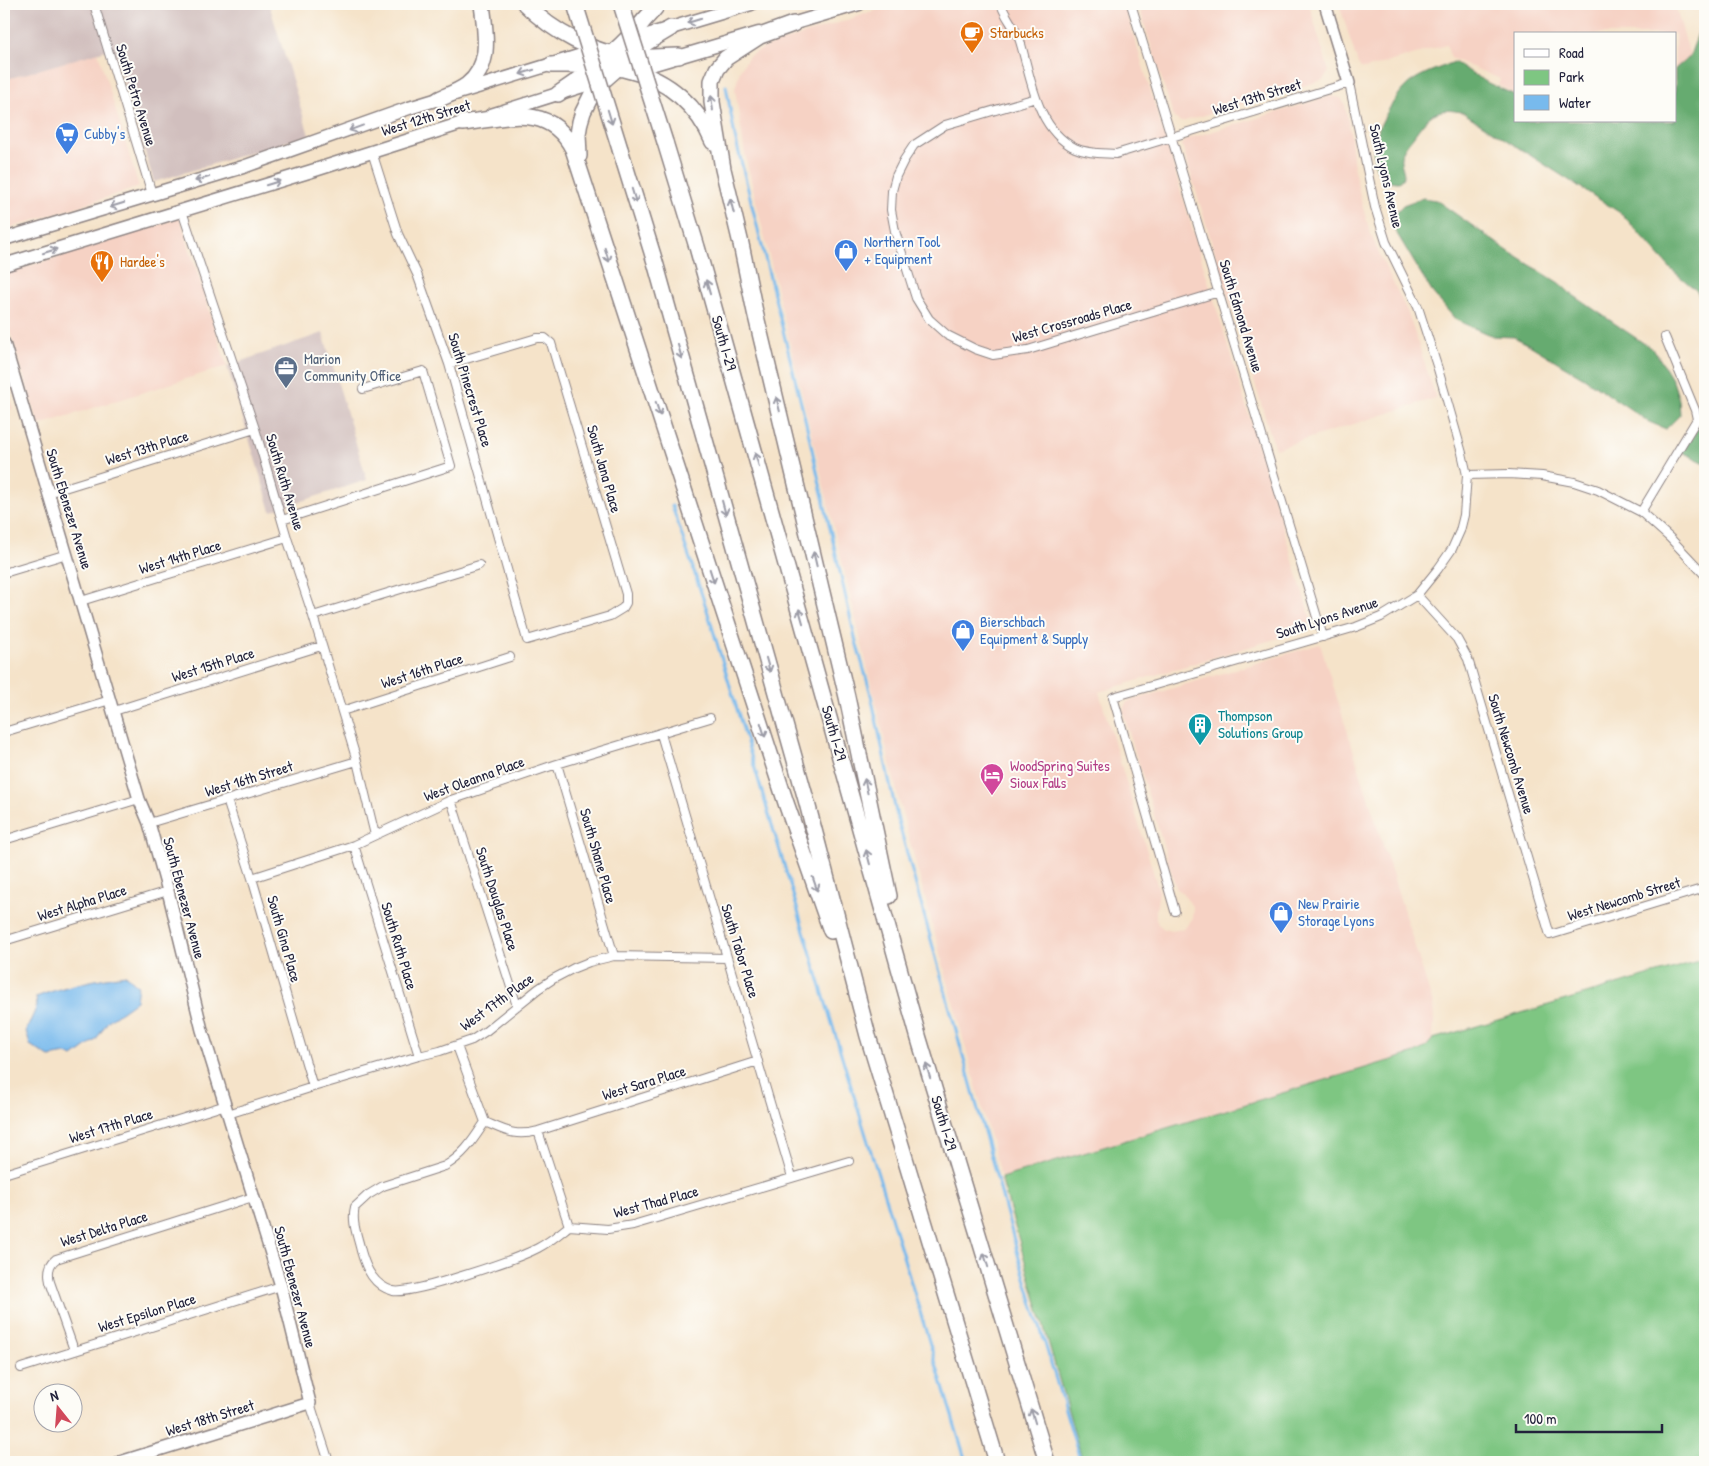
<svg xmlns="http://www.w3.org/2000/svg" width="1709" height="1466" viewBox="0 0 1709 1466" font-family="'Patrick Hand',sans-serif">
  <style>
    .built { fill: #f6d2c4 }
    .industrial { fill: #d1bfbe }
    .green { fill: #7ec682; stroke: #50745e }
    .forest { fill: #66ab70; stroke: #446656 }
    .water { fill: #78baed; stroke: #4d6e94 }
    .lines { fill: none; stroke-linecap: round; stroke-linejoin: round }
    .stream { stroke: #78baed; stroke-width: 3 }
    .street-casing { stroke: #8c8282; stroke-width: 10 }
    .secondary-casing { stroke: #8c8282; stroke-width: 14 }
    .primary-casing { stroke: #8c8282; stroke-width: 15 }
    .highway-casing { stroke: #8c8282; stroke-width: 18 }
    .street { stroke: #fff; stroke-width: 8 }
    .secondary { stroke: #fff; stroke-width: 11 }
    .primary { stroke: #fff; stroke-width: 12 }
    .highway { stroke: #fff; stroke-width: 15 }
    .highway-bridge-casing { stroke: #8c8282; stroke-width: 18; stroke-linecap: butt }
    .highway-bridge { stroke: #fff; stroke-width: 15 }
    .oneway { stroke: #9c9ca7 }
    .labels { text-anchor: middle; stroke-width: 4; stroke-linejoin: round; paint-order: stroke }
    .food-label { font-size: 15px; fill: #c56008; stroke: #fdfcf7; text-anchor: start }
    .street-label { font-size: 15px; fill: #22223b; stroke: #fdfcf7 }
    .shop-label { font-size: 15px; fill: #366cbe; stroke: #fdfcf7; text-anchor: start }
    .service-label { font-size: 15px; fill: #4e5e75; stroke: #fdfcf7; text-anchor: start }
    .culture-label { font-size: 15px; fill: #0d838f; stroke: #fdfcf7; text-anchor: start }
    .hotel-label { font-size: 15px; fill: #b23c85; stroke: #fdfcf7; text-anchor: start }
  </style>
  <rect width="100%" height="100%" fill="#fdfcf7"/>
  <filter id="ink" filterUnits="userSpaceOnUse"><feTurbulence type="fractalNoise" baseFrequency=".02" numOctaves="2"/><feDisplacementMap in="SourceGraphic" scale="10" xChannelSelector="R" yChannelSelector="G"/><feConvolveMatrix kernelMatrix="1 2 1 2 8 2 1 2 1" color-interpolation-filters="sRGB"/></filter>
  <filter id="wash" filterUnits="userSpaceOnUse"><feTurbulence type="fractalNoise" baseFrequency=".0096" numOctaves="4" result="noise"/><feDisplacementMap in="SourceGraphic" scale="20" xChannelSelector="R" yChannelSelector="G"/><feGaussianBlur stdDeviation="1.12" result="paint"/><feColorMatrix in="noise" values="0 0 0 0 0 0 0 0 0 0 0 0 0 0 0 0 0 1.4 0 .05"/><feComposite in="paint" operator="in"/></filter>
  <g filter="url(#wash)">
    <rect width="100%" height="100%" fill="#f5e3c9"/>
    <path class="built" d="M895 4H1124L1311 620 1310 626 1302 631 1099 692 1159 891 1156 911V919L1158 924 1164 929 1171 931 1184 929 1192 919 1193 908 1186 897 1177 889 1175 884 1123 712 1125 705 1127 702 1320 644 1433 1004 1434 1020 1433 1039 1426 1047 1415 1053 1001 1178 901 809 745 155 735 89 740 70 749 56 766 47Z
      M1138 4H1309L1329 72 1323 80 1181 122 1174 118Z
      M1339 4H1675L1690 56 1675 69V34H1515V94L1498 85 1500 79 1451 58 1446 45 1365 69 1361 68 1358 64Z
      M98 52 139 187 4 230V80Z
      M1331 96 1341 98 1345 105 1351 137 1354 169 1363 208 1371 235 1381 258 1408 313 1436 398 1275 449 1182 145 1187 139Z
      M180 218 227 366 39 425 4 313V274Z
      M4 380 13 409 4 411Z"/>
    <path class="industrial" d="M4 4H269L309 135 154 182 113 48 4 80Z
      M323 333 367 480 271 511 227 366Z"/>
    <path class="green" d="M1705 959V1462H1083L1001 1178 1415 1053 1426 1047 1433 1039Z"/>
    <path class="forest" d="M1700 4H1705V307L1696 290 1672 270 1622 214 1464 113C1436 105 1428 116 1413 137 1408 143 1403 149 1401 157 1400 163 1404 170 1404 176L1399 182C1373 183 1369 153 1377 133 1383 118 1393 101 1403 89 1415 75 1438 69 1454 62L1488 83 1515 95V121H1675V69L1690 56 1702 21Z
      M1422 198 1436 200 1508 251 1559 283 1570 293 1655 351 1673 381 1679 400 1680 415 1666 429 1649 422 1584 378 1526 343 1514 337 1492 336 1456 320 1432 292 1393 227 1392 216 1403 205Z
      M1705 421V463L1682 452 1700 425Z"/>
    <path class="water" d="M126 975 138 986 136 1001 108 1021 96 1040 73 1057 66 1054 49 1057 30 1045 26 1031 37 1006 36 997C65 986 95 979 126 975Z"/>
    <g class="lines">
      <path class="stream" d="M726 86 735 137 806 423 855 638 870 691 897 817 1019 1258 1081 1462
        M672 506 707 610 850 1083 966 1462"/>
    </g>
  </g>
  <g filter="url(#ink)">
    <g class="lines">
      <g class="street-casing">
        <path id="street" d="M94 4 152 194
          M1001 4C1005 17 1016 28 1020 41 1031 77 1036 129 1075 148 1088 154 1103 153 1116 154L1349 83 1375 207 1386 242 1418 307 1438 369 1462 453 1467 475 1464 515 1460 531 1452 549 1438 569 1417 595 1381 617 1356 627 1113 697 1175 911
          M1131 4 1323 637
          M1036 98 945 125 914 145 904 160 896 176 892 191 891 210 895 231 916 298 929 319 947 335 975 349 993 355 1028 350 1219 292
          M372 152 398 234 417 274 449 364 527 640 610 616 623 608 626 603V594L551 343 545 338H537L449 364
          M182 211 255 429 287 538 313 616 357 761 375 835
          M1467 475 1509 474 1542 476 1574 482 1598 490 1641 512 1670 538 1705 575
          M48 493 255 429
          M1641 512 1697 419 1695 410 1665 337
          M282 520 451 466 423 371 363 389
          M4 573 67 554
          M1417 595 1457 639 1468 659 1550 935 1705 888
          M81 601 287 538
          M313 616 479 565
          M114 711 321 646
          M342 711 510 657
          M4 732 110 700
          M661 734 792 1177
          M557 764 614 956
          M227 800 252 878 313 1087
          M451 800 517 1006
          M149 823 357 761
          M4 840 139 799
          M354 845 419 1056
          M252 878 354 845 451 800 557 764 710 718
          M4 941 168 891
          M457 1046 485 1122C506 1131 515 1137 538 1131L569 1226
          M228 1114 313 1087 419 1056 440 1051 472 1040 486 1031 538 989 553 979 574 968 589 962 614 956 727 958
          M485 1122C473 1140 464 1155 445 1166L383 1186 368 1195 355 1207C351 1222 358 1237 361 1251 366 1269 374 1286 393 1291 412 1295 517 1259 538 1248 550 1242 559 1234 569 1226L608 1229 633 1225 849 1161
          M538 1131 758 1061
          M4 1174 226 1105
          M74 1350 50 1282C48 1273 48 1265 56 1259L253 1197
          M21 1368 281 1286
          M310 1403 329 1462"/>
      </g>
      <g class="secondary-casing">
        <path id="secondary" d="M1325 4 1349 83
          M4 343 139 799 149 823 168 891 202 1030 281 1286 310 1403 120 1462"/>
      </g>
      <g class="primary-casing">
        <path id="primary" d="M785 26 859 4
          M624 42 751 4
          M634 70 759 33
          M491 115 605 79
          M4 239 243 167 409 108 598 50
          M4 265 315 170 472 120"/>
      </g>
      <g class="highway-casing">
        <path id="highway" d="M525 4C553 32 593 54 632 57 647 58 663 56 679 56
          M793 24 760 36 726 58 717 69 712 81V102L723 169 741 244 755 312 847 697 889 896
          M551 65C577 65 606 64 631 71 669 80 698 107 713 142
          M558 94C591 72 614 54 641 24 647 16 652 13 658 4
          M439 99C448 95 459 91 467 85 493 65 485 31 482 4
          M463 123C506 118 549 102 573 149L786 803 831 931
          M665 142 697 247 919 1039 1047 1462
          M620 149 655 262 807 803 868 1036 997 1462
          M579 156 578 134 580 122 583 112 593 92 605 79 646 43 671 28"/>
      </g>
      <use href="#street" class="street"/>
      <use href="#secondary" class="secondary"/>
      <use href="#primary" class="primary"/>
      <use href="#highway" class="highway"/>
      <g class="highway-bridge-casing">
        <path id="highway-bridge" d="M575 4 620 149
          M621 4 665 142"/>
      </g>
      <use href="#highway-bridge" class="highway-bridge"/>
    </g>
    <defs><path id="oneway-shaft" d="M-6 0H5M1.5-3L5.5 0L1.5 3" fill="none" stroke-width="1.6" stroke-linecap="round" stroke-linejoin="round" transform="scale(1.25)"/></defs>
    <g class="oneway">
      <use href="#oneway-shaft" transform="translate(694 21) rotate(163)"/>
      <use href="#oneway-shaft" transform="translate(527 72) rotate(163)"/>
      <use href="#oneway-shaft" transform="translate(712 103) rotate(-97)"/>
      <use href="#oneway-shaft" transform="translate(610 117) rotate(73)"/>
      <use href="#oneway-shaft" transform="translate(356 128) rotate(160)"/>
      <use href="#oneway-shaft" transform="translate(202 179) rotate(164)"/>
      <use href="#oneway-shaft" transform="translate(273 183) rotate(-17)"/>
      <use href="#oneway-shaft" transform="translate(634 196) rotate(73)"/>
      <use href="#oneway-shaft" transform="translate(117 205) rotate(163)"/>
      <use href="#oneway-shaft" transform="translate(732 206) rotate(-104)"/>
      <use href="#oneway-shaft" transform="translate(50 251) rotate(-17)"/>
      <use href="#oneway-shaft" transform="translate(607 255) rotate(72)"/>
      <use href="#oneway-shaft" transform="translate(708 287) rotate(-106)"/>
      <use href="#oneway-shaft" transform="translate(680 352) rotate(74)"/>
      <use href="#oneway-shaft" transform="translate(778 404) rotate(-104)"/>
      <use href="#oneway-shaft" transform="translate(658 409) rotate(72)"/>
      <use href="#oneway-shaft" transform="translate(757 460) rotate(-106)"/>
      <use href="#oneway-shaft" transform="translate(724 508) rotate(75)"/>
      <use href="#oneway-shaft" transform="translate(815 559) rotate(-103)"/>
      <use href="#oneway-shaft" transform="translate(712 576) rotate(72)"/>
      <use href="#oneway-shaft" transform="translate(801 616) rotate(-106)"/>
      <use href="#oneway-shaft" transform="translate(768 665) rotate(74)"/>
      <use href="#oneway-shaft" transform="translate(763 730) rotate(72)"/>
      <use href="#oneway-shaft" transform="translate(866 786) rotate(-102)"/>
      <use href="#oneway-shaft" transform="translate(868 857) rotate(-105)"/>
      <use href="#oneway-shaft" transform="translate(815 884) rotate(71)"/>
      <use href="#oneway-shaft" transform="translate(928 1071) rotate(-107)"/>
      <use href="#oneway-shaft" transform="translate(986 1260) rotate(-107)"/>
      <use href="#oneway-shaft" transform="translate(1033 1416) rotate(-107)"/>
    </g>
  </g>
  <defs>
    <g id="cafe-pin" transform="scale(1.25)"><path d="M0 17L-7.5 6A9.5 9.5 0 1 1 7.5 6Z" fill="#e8710a" stroke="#fdfcf7"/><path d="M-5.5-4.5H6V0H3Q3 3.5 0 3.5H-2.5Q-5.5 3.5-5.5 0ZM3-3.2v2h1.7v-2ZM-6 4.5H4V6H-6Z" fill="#fff"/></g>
    <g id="supermarket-pin" transform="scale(1.25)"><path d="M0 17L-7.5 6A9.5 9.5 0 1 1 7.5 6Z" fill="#3f7fe0" stroke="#fdfcf7"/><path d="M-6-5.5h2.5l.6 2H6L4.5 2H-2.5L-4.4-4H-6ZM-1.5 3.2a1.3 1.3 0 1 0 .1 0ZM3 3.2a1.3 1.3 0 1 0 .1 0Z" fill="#fff"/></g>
    <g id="shop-pin" transform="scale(1.25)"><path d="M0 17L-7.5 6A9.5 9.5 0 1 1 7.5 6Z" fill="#3f7fe0" stroke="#fdfcf7"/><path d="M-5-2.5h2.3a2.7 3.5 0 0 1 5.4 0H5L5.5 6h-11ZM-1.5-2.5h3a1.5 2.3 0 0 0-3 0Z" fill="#fff"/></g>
    <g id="restaurant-pin" transform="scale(1.25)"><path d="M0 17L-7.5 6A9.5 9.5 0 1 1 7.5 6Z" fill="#e8710a" stroke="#fdfcf7"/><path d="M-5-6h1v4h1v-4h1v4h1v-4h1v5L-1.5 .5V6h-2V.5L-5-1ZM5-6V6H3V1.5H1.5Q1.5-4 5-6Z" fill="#fff"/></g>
    <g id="office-pin" transform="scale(1.25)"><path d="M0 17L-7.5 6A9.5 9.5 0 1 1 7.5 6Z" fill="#5c6f8a" stroke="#fdfcf7"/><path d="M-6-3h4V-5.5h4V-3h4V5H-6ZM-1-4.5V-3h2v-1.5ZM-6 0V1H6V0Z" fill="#fff"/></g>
    <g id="building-pin" transform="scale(1.25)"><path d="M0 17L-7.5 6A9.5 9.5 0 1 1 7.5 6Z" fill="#0f9aa8" stroke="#fdfcf7"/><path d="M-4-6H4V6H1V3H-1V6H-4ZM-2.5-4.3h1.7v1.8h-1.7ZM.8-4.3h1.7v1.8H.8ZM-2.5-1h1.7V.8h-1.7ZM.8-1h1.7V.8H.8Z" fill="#fff"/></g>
    <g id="hotel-pin" transform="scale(1.25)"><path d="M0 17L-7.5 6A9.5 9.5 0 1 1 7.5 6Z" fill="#d1479c" stroke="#fdfcf7"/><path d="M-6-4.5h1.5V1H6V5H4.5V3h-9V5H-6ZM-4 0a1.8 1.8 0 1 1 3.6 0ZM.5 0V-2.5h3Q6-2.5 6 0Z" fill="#fff"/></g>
  </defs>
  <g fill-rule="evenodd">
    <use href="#cafe-pin" x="972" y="33"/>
    <use href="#supermarket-pin" x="67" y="134"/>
    <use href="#shop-pin" x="846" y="251"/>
    <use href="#restaurant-pin" x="102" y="262"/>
    <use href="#office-pin" x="286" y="368"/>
    <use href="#shop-pin" x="963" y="631"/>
    <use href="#building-pin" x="1200" y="725"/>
    <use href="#hotel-pin" x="992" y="775"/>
    <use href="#shop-pin" x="1281" y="913"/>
  </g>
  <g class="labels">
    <g class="food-label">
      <text x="990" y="38">Starbucks</text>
      <text x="120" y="267">Hardee's</text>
    </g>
    <g class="street-label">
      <text transform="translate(136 95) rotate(73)" y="5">South Petro Avenue</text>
      <text transform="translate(1257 97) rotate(-17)" y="5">West 13th Street</text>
      <text transform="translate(426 118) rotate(-17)" y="5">West 12th Street</text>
      <text transform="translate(1386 176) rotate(77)" y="5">South Lyons Avenue</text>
      <text transform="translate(1241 316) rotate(73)" y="5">South Edmond Avenue</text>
      <text transform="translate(1072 321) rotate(-16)" y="5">West Crossroads Place</text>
      <text transform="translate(724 343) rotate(74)" y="5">South I-29</text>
      <text transform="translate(470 390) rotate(73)" y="5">South Pinecrest Place</text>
      <text transform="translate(147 448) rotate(-17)" y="5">West 13th Place</text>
      <text transform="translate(604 469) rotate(74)" y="5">South Jana Place</text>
      <text transform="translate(285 482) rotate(73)" y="5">South Ruth Avenue</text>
      <text transform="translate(69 509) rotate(73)" y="5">South Ebenezer Avenue</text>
      <text transform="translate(180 557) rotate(-17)" y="5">West 14th Place</text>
      <text transform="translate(1327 618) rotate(-18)" y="5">South Lyons Avenue</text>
      <text transform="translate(213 665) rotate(-17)" y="5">West 15th Place</text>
      <text transform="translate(422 671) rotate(-18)" y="5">West 16th Place</text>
      <text transform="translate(834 733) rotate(74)" y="5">South I-29</text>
      <text transform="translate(1511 754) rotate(73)" y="5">South Newcomb Avenue</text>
      <text transform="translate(249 779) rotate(-17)" y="5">West 16th Street</text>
      <text transform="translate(474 779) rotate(-20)" y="5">West Oleanna Place</text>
      <text transform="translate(598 856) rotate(74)" y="5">South Shane Place</text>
      <text transform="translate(184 898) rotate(75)" y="5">South Ebenezer Avenue</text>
      <text transform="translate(497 899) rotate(72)" y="5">South Douglas Place</text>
      <text transform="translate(1624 899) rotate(-17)" y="5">West Newcomb Street</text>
      <text transform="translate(82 903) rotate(-17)" y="5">West Alpha Place</text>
      <text transform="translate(284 939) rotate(74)" y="5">South Gina Place</text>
      <text transform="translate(399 946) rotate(73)" y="5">South Ruth Place</text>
      <text transform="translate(740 951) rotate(73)" y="5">South Tabor Place</text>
      <text transform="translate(497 1002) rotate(-36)" y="5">West 17th Place</text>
      <text transform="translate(644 1083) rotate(-17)" y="5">West Sara Place</text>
      <text transform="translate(944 1123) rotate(73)" y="5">South I-29</text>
      <text transform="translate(111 1126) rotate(-17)" y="5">West 17th Place</text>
      <text transform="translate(656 1202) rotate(-15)" y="5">West Thad Place</text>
      <text transform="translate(104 1229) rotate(-17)" y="5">West Delta Place</text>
      <text transform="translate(295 1287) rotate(75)" y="5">South Ebenezer Avenue</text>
      <text transform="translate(147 1313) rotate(-17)" y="5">West Epsilon Place</text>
      <text transform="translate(210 1418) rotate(-17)" y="5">West 18th Street</text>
    </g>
    <g class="shop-label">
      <text x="84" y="139">Cubby's</text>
      <text x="864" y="247">Northern Tool<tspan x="864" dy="17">+ Equipment</tspan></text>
      <text x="980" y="627">Bierschbach<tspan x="980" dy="17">Equipment &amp; Supply</tspan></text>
      <text x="1298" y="909">New Prairie<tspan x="1298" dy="17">Storage Lyons</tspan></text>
    </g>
    <g class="service-label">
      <text x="304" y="364">Marion<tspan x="304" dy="17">Community Office</tspan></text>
    </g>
    <g class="culture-label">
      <text x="1218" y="721">Thompson<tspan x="1218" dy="17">Solutions Group</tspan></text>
    </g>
    <g class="hotel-label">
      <text x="1010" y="771">WoodSpring Suites<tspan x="1010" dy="17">Sioux Falls</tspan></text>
    </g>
  </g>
  <rect width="1709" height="1466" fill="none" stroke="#fdfcf7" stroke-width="20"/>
  <rect x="1514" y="32" width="162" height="90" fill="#fdfcf7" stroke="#a5a5ac"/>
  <rect x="1524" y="49" width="25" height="8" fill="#ffffff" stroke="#a5a5ac"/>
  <text x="1559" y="58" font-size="15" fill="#22223b">Road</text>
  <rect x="1524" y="70" width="25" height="15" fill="#7ec682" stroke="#a5a5ac"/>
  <text x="1559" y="82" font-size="15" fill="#22223b">Park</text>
  <rect x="1524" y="95" width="25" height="15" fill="#78baed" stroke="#a5a5ac"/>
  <text x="1559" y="108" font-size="15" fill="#22223b">Water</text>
  <g transform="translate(58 1408) rotate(343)"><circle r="24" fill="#fdfcf7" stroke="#a5a5ac"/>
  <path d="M0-4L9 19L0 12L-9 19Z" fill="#d1495b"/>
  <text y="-8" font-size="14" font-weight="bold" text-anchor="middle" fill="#22223b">N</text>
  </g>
  <path d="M1516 1424v8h146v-8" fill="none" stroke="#22223b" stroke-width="2.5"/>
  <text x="1524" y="1424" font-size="15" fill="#22223b" stroke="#fdfcf7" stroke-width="4" paint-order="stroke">100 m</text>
</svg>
